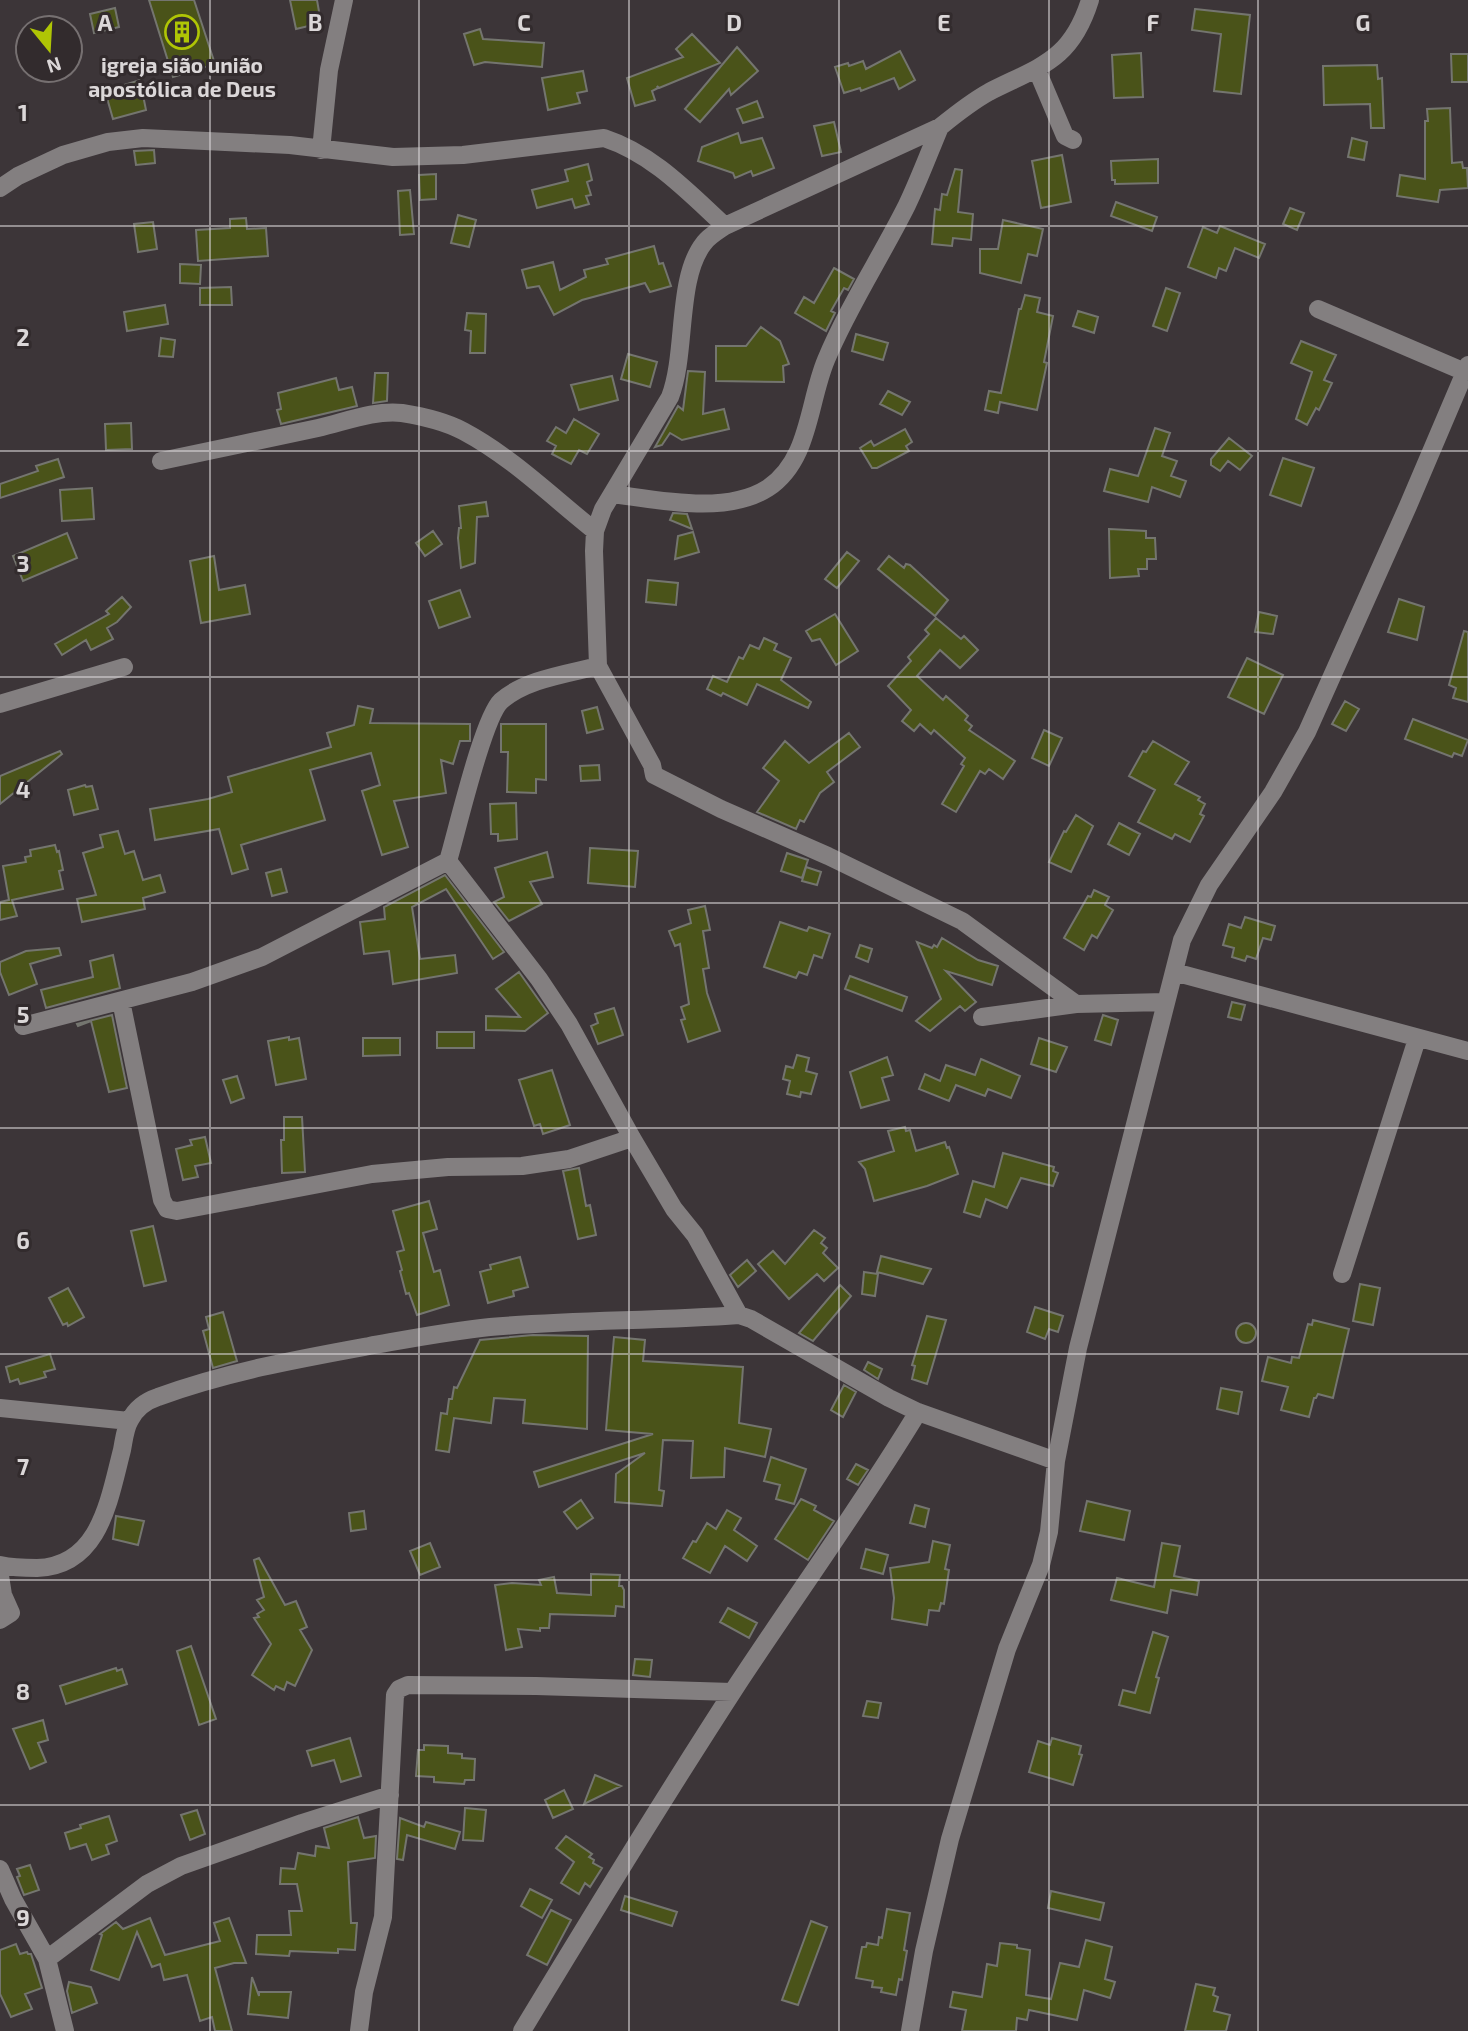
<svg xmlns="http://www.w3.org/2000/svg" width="1468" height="2031" viewBox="0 0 1468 2031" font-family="'Exo 2',sans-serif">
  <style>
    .building { fill: #4a5319; stroke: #74756f; stroke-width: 2 }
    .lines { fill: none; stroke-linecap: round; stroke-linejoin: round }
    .minor { stroke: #837f80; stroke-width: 18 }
    .grid { fill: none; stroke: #dbd7d8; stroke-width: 2; stroke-opacity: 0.55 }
    .labels { text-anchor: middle; stroke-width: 6; stroke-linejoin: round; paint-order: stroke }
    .poi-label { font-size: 21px; font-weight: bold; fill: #dbd7d8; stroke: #322b2d }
    .grid-label { font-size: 23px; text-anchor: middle; font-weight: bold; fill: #dbd7d8; stroke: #322b2d; stroke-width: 6; stroke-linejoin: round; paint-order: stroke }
  </style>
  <rect width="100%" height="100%" fill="#3c3538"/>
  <path class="building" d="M149 0H194L215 64 173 77Z
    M290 0H317L321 23 296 29Z
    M115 8 119 27 94 33 90 14Z
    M1195 9 1250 15 1241 94 1214 91 1221 34 1192 30Z
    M480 29 483 39 544 43 542 67 485 62 474 65 464 34Z
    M692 34 720 63 659 88 657 86 658 88 652 91 655 100 635 106 627 78 683 57 676 49Z
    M737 47 758 71 731 95 729 89 700 122 685 109Z
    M900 51 915 80 899 89 894 78 861 91 860 88 844 93 835 67 848 63 849 66 863 61 866 69Z
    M1141 53 1143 97 1114 98 1112 55Z
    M1451 54H1468V82H1452Z
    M1377 65 1378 79 1382 78 1384 128H1371L1370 104 1324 105 1323 66Z
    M583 71 587 91 577 93 580 103 548 110 542 78Z
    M140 80 146 110 113 119 105 91Z
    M757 101 763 117 743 123 737 109Z
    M1450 108 1452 163 1462 162 1463 168H1467L1468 188 1440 190 1438 202 1397 196 1400 175 1425 179V121H1428L1427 109Z
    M834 122 841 152 822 156 814 126Z
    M738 133 741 143 762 138 774 168 753 176 751 171 735 178 733 173 698 161 702 147Z
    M1352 138 1367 142 1364 160 1348 157Z
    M154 150 155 163 136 165 134 151Z
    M1062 155 1071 202 1041 208 1032 161Z
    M1158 159V183L1115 184V180H1112L1111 161Z
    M588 164 592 180 587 182 591 195 586 196 589 204 575 208 572 199 537 208 532 190 568 181 565 170Z
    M955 169 962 170 958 212 973 214 971 240 953 238 952 246 932 244 935 209 940 210 942 194 947 195Z
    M436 174V199L420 200 419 175Z
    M410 190 414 234 400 235 398 191Z
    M1116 202 1157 217 1152 231 1111 216Z
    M1290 208 1304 213 1297 230 1283 224Z
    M458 215 476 220 469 247 451 243Z
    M246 218 247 229 266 228 268 256 198 261 196 230 230 228V219Z
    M1003 220 1043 229 1037 256 1028 254 1021 283 980 273V249H998Z
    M153 222 157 249 138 252 134 224Z
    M1220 226 1265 244 1259 258 1235 248 1226 271 1219 268 1216 278 1188 267 1203 227 1217 233Z
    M654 246 659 264 663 263 671 286 650 292 645 283 582 300 554 315 539 286 527 288 522 270 553 262 560 290 586 277 584 270 608 264 606 259Z
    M180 264 201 265 200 284 180 283Z
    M834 268 854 279 848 290 844 288 831 311 835 313 826 331 795 313 804 297 814 303Z
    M231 287 232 305H200V288Z
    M1166 288 1180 293 1167 331 1153 326Z
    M1025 295 1040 298 1037 312 1053 316 1044 362 1047 363 1037 410 1000 402 998 413 985 410 989 391 1001 393 1019 309H1021Z
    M165 305 168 324 127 331 124 312Z
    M1078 311 1098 317 1094 333 1073 326Z
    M467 313 486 314 485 353H470L471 331 465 330Z
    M761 327 780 341 789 364 783 366 784 382 716 381V346H746Z
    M856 334 888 343 883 360 852 351Z
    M161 338 175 340 173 357 159 356Z
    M1301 341 1336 355 1324 380 1332 383 1319 410 1316 408 1307 425 1296 419 1312 372 1291 363Z
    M628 354 657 362 650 387 621 379Z
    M688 371 705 372 703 414 724 409 729 429 682 440 670 433 662 445 655 447 678 406 683 410Z
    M375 373H388L387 401 373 403Z
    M612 376 618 400 579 410 571 385Z
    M336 378 339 390 352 387 357 406 281 424 277 410 281 409 278 393Z
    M888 391 910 402 902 415 880 404Z
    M574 419 599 434 587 454 579 450 571 464 552 454 556 446 547 441 556 427 566 433Z
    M131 423 132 449 106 450 105 424Z
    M1155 428 1170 433 1162 456 1177 461 1171 476 1186 481 1180 497 1152 487 1148 502 1104 491 1110 469 1138 476Z
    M905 429 912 442 906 446 909 451 877 468H872L860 448 871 441 874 446Z
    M1229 438 1252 456 1240 470 1228 461 1220 471 1211 465V459Z
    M1283 458 1314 468 1301 506 1270 495Z
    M58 459 64 477 0 498V484L38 471 36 466Z
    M92 488 94 519 62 521 60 490Z
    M486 502 488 516 477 517 475 563 461 568 458 538 459 528H461L459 506Z
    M673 513 687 514 692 529 670 520Z
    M1109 529 1146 531V538H1155L1156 559H1147V569H1138L1139 576 1110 578Z
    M433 531 442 544 425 556 416 543Z
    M693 532 699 552 675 559 678 536Z
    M67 533 77 558 23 581 13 556Z
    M847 552 859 561 837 588 825 579Z
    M214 556 219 590 245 585 250 614 201 623 190 561Z
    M889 556 904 568 906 564 910 565 948 600 935 616 878 569Z
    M648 580 678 583 676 605 646 602Z
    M460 590 470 617 439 628 429 601Z
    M122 597 131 607 117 622 107 628 113 639 91 650 86 640 62 655 55 644 109 614 106 611Z
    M1399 599 1424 607 1417 640 1388 632Z
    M1259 612 1277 616 1273 634 1255 632Z
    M835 614 858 651 836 665 820 639 812 641 806 631Z
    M936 618 961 639 964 636 978 650 960 668 940 650 917 676 943 700 946 696 968 716 965 720 972 726 969 730 1015 761 1003 779 989 769 985 774 980 771 956 812 942 804 964 766 961 764 965 758 934 730 931 734 920 724 914 731 902 721 911 710 888 686 911 661 908 657 929 634 925 630Z
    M1464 631 1468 632V702L1453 698 1456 688 1449 685Z
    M764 638 777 644 774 650 791 658 781 680 811 702 808 708 757 684 747 705 723 693 721 696 707 689 713 676 727 682 739 657 743 659 750 645 759 649Z
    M1247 658 1283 675 1264 714 1228 697Z
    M1345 701 1359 709 1346 731 1332 724Z
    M358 706 373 709 370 723 470 724V741H460L453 764 441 760 446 793 394 801 408 847 382 855 362 791 380 785 371 753 310 770 325 820 241 845 248 869 232 874 219 829 155 840 150 809 208 799 232 792 228 777 331 747 327 733 354 725Z
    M597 707 603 729 587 733 582 711Z
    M1413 719 1468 740 1462 756 1454 753 1452 757 1405 739Z
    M501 724H546V780L536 779V793L507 792 508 752H501Z
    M1044 730 1062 738 1049 766 1032 758Z
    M849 733 860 747 827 772 834 782 820 793 804 822 800 820 796 829 757 812 779 781 763 768 785 741 809 763Z
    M1153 741 1189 762 1175 784 1200 797 1198 800 1205 804 1200 814 1204 816 1190 842 1175 834 1172 839 1138 822 1155 790 1129 776 1143 751 1146 752Z
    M60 751 62 754 0 804V776Z
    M599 765 600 780 581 781 580 766Z
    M85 785 86 787 92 786 98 809 74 815 68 790Z
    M516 803 517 839 498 841V834H491L490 804Z
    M1076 815 1093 826 1071 872 1049 862 1064 831 1066 832Z
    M1119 823 1140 834 1129 855 1108 844Z
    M118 831 125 854 134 851 143 880 160 875 165 892 143 898 145 909 82 922 77 899 96 895 83 853 103 847 100 835Z
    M55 845 57 852 59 851 63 870 59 871 63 889 12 900 17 916 0 920V902L9 900 3 866 26 862 25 857 31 856 30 850Z
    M590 848 638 851 635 887 588 883Z
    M547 852 553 877 530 882 542 904 509 921 494 902 504 897 495 868Z
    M787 853 808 860 802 878 781 871Z
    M806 867 821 872 817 885 802 881Z
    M281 869 287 892 272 896 266 873Z
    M445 875 504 952 493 959 446 889 412 907 420 959 455 955 457 973 393 984 389 951 364 954 360 922 385 919 384 907Z
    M1094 890 1109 897 1105 905 1113 910 1097 938 1092 935 1084 950 1064 938 1088 896 1091 897Z
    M705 906 710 930 703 931 709 968 703 969 707 993 720 1031 688 1042 681 1020 685 1019 681 1007 689 1004 680 944 675 946 669 931 691 923 688 910Z
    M1245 917 1275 926 1271 940 1263 938 1256 959 1247 956 1245 961 1232 957 1234 948 1223 945 1229 924 1241 928Z
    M780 922 807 931 809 927 830 934 822 958 814 955 807 975 799 972 796 978 764 967Z
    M942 938 978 960 998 966 992 985 946 971 976 1002 965 1011 960 1006 930 1031 916 1021 941 999 917 942 932 948 934 945 937 947Z
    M860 945 872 949 868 962 856 957Z
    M59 948 61 955 30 964 37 984 9 995 0 972V962L26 951Z
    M113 955 120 988 46 1008 41 990 93 977 90 961Z
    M519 972 548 1013 525 1031 486 1030V1016L520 1017 496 989Z
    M850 976 907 997 902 1011 845 989Z
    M1232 1002 1245 1005 1241 1020 1228 1017Z
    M614 1008 623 1035 598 1044 591 1026 598 1023 595 1014Z
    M112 1015 127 1088 109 1092 91 1021 78 1026 77 1024Z
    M1103 1015 1118 1020 1111 1045 1095 1040Z
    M437 1032H474V1048H437Z
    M289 1037V1040L299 1038 306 1079 276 1085 268 1041Z
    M363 1038H400V1055L363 1056Z
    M1039 1038 1067 1047 1056 1072 1031 1064Z
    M797 1055 809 1058 806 1071 817 1074 811 1094 801 1092 800 1097 787 1094 790 1081 783 1079 786 1066 793 1068Z
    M887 1057 893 1075 882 1078 889 1100 861 1108 850 1072Z
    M981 1059 1020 1076 1011 1098 988 1089 985 1096 956 1085 949 1101 919 1089 925 1074 940 1081 946 1065 975 1075Z
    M552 1070 570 1125 543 1134 540 1124 534 1126 519 1080Z
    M237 1076 244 1098 231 1103 223 1080Z
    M284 1117H302L305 1172 282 1173 281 1140H284Z
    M905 1127 906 1131 910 1130 916 1151 945 1142 947 1148 949 1147 958 1174 927 1186 874 1201 865 1169 859 1162 894 1151 888 1131Z
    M205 1137 211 1163 195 1166 198 1177 183 1180 176 1149 192 1145 190 1140Z
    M1003 1153 1054 1167 1053 1171 1058 1173 1053 1186 1021 1178 1007 1208 986 1199 980 1217 964 1212 973 1181 994 1187Z
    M579 1168 586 1206 590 1205 596 1235 578 1239 563 1171Z
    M429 1201 437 1229 423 1233 434 1272 440 1270 449 1305 417 1315 409 1293 406 1294 400 1271 402 1270 397 1252 404 1250 393 1211Z
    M153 1226 166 1281 144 1286 131 1231Z
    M814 1230 825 1238 821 1243 827 1248 823 1253 838 1268 824 1281 817 1274 789 1299 758 1264 773 1251 785 1264Z
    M881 1256 931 1269 923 1284 877 1272Z
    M520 1257 528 1287 513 1291 514 1296 488 1303 480 1272 491 1269 490 1265Z
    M747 1260 756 1271 738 1287 730 1275Z
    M864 1272 878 1274 875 1296 862 1294Z
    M1360 1284 1380 1288 1373 1325 1353 1321Z
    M840 1285 851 1296 813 1341 799 1333Z
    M68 1288 84 1317 68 1326 67 1323 63 1325 49 1298Z
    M1035 1307 1063 1316 1058 1332 1049 1329 1045 1339 1027 1332Z
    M223 1312 237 1361 213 1368 203 1331 209 1329 206 1317Z
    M927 1316 946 1320 927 1384 912 1379 915 1366 912 1365Z
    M1313 1320 1349 1329 1333 1398 1318 1394 1316 1398H1314L1309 1417 1281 1410 1288 1387 1262 1381 1268 1357 1291 1363 1292 1357 1299 1358 1308 1324 1312 1325Z
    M1236 1333a10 10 0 1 1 20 0a10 10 0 1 1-20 0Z
    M533 1335 588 1336 587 1429 523 1423 525 1400 494 1398 491 1423 454 1418 449 1452 436 1450 441 1413 447 1414 449 1399H452L454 1387 457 1388 480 1340Z
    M614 1337 645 1340 643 1361 743 1367 739 1423 771 1429 765 1457 725 1448 724 1477 691 1478 693 1441 663 1440 659 1490 664 1491 662 1506 615 1502 616 1474 645 1453 539 1487 534 1472 653 1434 606 1430Z
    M50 1354 55 1369 44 1372 46 1377 20 1384 18 1379 10 1382 6 1367Z
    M868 1362 882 1369 878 1379 864 1370Z
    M844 1385 856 1392 843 1417 831 1410Z
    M1221 1388 1242 1392 1238 1414 1217 1409Z
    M771 1457 806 1469 794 1504 776 1499 780 1485 764 1481Z
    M856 1464 868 1470 858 1485 847 1479Z
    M801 1499 816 1506 814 1510 834 1521 808 1560 775 1539Z
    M581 1500 593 1518 577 1529 564 1512Z
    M1087 1501 1130 1511 1124 1540 1080 1531Z
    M915 1505 929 1509 925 1527 910 1523Z
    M727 1510 741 1518 734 1530 757 1546 747 1561 725 1546 710 1573 683 1558 693 1541 696 1542 707 1523 716 1529Z
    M364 1511 366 1529 351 1531 349 1513Z
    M116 1516 144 1521 138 1545 113 1539Z
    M933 1541 950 1545 945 1569 949 1570 944 1604 941 1603 939 1611 929 1610 927 1625 892 1619 894 1598 890 1568 929 1562Z
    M430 1543 440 1567 420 1575 410 1551Z
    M1162 1543 1180 1546 1174 1576 1199 1581 1197 1595 1171 1590 1167 1613 1111 1600 1117 1578 1154 1587Z
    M866 1549 888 1555 883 1574 861 1568Z
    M259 1558 285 1605 296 1601 307 1627 300 1630 312 1650 295 1686 287 1682 284 1690 276 1686 274 1690 252 1675 271 1644 254 1618 259 1617 257 1614 264 1610 257 1600 264 1597 254 1560Z
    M591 1574 620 1575 619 1586H622L624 1590V1607L616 1606 615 1616 550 1614 549 1628H540V1631L518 1629 522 1647 506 1650 495 1585 512 1583 541 1585 539 1580 554 1577 557 1593 591 1595Z
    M728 1608 757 1623 749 1638 720 1622Z
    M1153 1632 1168 1637 1156 1677 1159 1678 1150 1713 1119 1705 1123 1690 1135 1693Z
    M191 1646 216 1719 199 1725 177 1651Z
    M635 1659 652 1660 650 1677 633 1675Z
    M116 1668 117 1671 122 1669 127 1684 66 1704 60 1686Z
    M867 1701 881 1703 878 1718 863 1716Z
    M43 1720 48 1740 38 1743 46 1762 30 1769 13 1729Z
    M350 1738 361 1776 341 1782 334 1760 312 1766 307 1751Z
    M1052 1738 1081 1746 1079 1754 1082 1755 1073 1785 1029 1772 1038 1741 1050 1745Z
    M424 1745 448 1746V1753L462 1754V1758L475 1759 474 1780H465L464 1784 434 1782V1777L416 1776 418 1750H424Z
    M595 1775 621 1786 584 1804Z
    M564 1790 573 1809 553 1818 545 1800Z
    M465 1808 486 1810 483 1841 463 1840Z
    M197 1810 205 1834 190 1840 181 1815Z
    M109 1816 117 1841 106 1845 109 1854 92 1860 86 1844 70 1849 65 1833 81 1828 80 1825Z
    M358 1817 364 1838 376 1836 375 1858 348 1862 351 1923H357L355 1950 338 1949V1953L290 1951 289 1956 256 1954 257 1935H291L289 1911H302L297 1884H280L281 1868 295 1869 298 1853 315 1856 316 1846 329 1848 324 1828Z
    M400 1818 424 1827 426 1822 460 1832 455 1849 407 1835 403 1860 397 1859Z
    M566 1836 592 1854 589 1857 594 1860 593 1863 602 1868 590 1887 585 1883 579 1894 561 1883 574 1862 556 1848Z
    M30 1865 39 1890 24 1895 17 1877 20 1876 17 1869Z
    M530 1889 552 1900 542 1918 521 1906Z
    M1051 1891 1104 1903 1100 1920 1048 1908Z
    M625 1896 677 1912 672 1926 621 1910Z
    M887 1909 910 1913 904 1950 907 1951 902 1980 899 1979 896 1995 881 1992 882 1988 872 1987 873 1981 856 1978 862 1947H866L867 1943 878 1945 879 1937 882 1938Z
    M551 1910 571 1920 547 1965 527 1955Z
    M150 1918 165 1955 220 1941 214 1923 229 1918 246 1963H234L215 1968 232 2031H215L212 2017 200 2021 187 1975 164 1980 160 1964 152 1967 137 1932 119 1980 91 1970 102 1935 100 1934 116 1922 123 1929Z
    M811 1921 827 1927 798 2005 782 2000Z
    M1086 1940 1112 1947 1105 1979 1115 1982 1110 1998 1084 1990 1077 2020 1029 2010 1027 2020 1017 2018 1016 2031H962L966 2010 950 2007 953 1992 982 1997 987 1964 997 1966 1000 1943 1017 1945V1948L1030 1950 1026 1995 1051 1999 1060 1963 1079 1967Z
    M16 1944 20 1954 27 1952 28 1954H31L42 1988 25 1994 32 2009 11 2017 0 1994V1950Z
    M252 1977 259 1996V1992H291L288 2018 248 2014Z
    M69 1982 91 1987 97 2003 72 2013 67 1991Z
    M1196 1984 1215 1988 1213 1995 1218 1997 1214 2011 1230 2015 1226 2031H1185Z"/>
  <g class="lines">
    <path class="minor" d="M1037 70 1065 136 1073 140
      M321 150 329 70 344 0
      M0 188 18 176 63 155 108 142 143 138 290 145 393 157 463 155 604 138C653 154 688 192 725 226
      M1318 309 1465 372
      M161 461C213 450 266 439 318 428 345 422 373 410 402 413 421 416 446 422 463 431 512 457 552 497 595 531
      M612 494C658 500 726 515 768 488 810 460 808 403 826 360 848 307 881 257 907 205 919 180 929 153 940 127
      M0 704 124 667
      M448 861 539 979 569 1024 632 1138 674 1209 695 1235 739 1315
      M1174 972 1468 1051
      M121 1001 162 1200 167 1209 177 1211 372 1174 448 1167 522 1166 569 1159 632 1138
      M1076 1004 962 921 828 856 721 809 654 775 652 765 598 666 594 551 595 531 603 509 670 397C687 353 676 278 704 243 709 236 718 231 725 226L940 127C956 114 971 102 989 92 1040 66 1071 61 1090 0
      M982 1017 1076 1004 1166 1002
      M23 1026 192 982 262 957 448 861C457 831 483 718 501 701 526 679 567 674 598 666
      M1342 1274 1417 1039
      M0 1408 129 1421
      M0 1565C13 1568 23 1568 37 1568 100 1566 109 1500 122 1450 124 1440 125 1428 130 1420 136 1408 146 1401 158 1397 226 1372 298 1359 369 1346 409 1339 450 1331 490 1327 573 1320 656 1321 739 1315L751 1319 889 1398 918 1412 1056 1461
      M0 1576 3 1595 11 1613 0 1620
      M0 1869 13 1899 47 1959 65 2031
      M47 1959 147 1884 181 1866 302 1823 390 1795
      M359 2031 364 1992 383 1917 395 1695 399 1689 408 1685 536 1686 732 1692
      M522 2031C592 1915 663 1799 737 1685 797 1594 861 1506 918 1412
      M910 2031 924 1951 950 1839 1007 1649 1041 1565 1049 1532 1056 1461 1078 1348 1182 940 1209 885 1273 792 1307 732 1408 506 1468 365"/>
  </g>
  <path class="grid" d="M210 0V2031M419 0V2031M629 0V2031M839 0V2031M1049 0V2031M1258 0V2031M0 226H1468M0 451H1468M0 677H1468M0 903H1468M0 1128H1468M0 1354H1468M0 1580H1468M0 1805H1468"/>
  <defs>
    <g id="building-ring" transform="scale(1.75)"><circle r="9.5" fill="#322b2d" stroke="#afc505" stroke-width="1.5"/><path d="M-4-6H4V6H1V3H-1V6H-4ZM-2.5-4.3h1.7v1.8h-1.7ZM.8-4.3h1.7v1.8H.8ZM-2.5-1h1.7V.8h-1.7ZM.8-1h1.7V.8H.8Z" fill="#afc505"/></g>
  </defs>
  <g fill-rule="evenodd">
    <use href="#building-ring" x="182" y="32"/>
  </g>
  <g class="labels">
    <g class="poi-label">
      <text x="182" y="73">igreja sião união<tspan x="182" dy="24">apostólica de Deus</tspan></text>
    </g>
  </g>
  <g class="grid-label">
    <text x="105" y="31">A</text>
    <text x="315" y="31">B</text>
    <text x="524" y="31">C</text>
    <text x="734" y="31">D</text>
    <text x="944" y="31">E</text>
    <text x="1153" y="31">F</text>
    <text x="1363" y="31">G</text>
    <text x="23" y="121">1</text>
    <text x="23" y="346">2</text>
    <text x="23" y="572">3</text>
    <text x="23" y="798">4</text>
    <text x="23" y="1023">5</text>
    <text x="23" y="1249">6</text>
    <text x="23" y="1475">7</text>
    <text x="23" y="1700">8</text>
    <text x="23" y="1926">9</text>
  </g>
  <g transform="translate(49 49) rotate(162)"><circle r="33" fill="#322b2d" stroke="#767071" stroke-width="2"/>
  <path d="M0-5L12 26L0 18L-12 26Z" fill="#afc505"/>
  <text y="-10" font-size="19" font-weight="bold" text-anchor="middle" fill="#dbd7d8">N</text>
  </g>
</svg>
